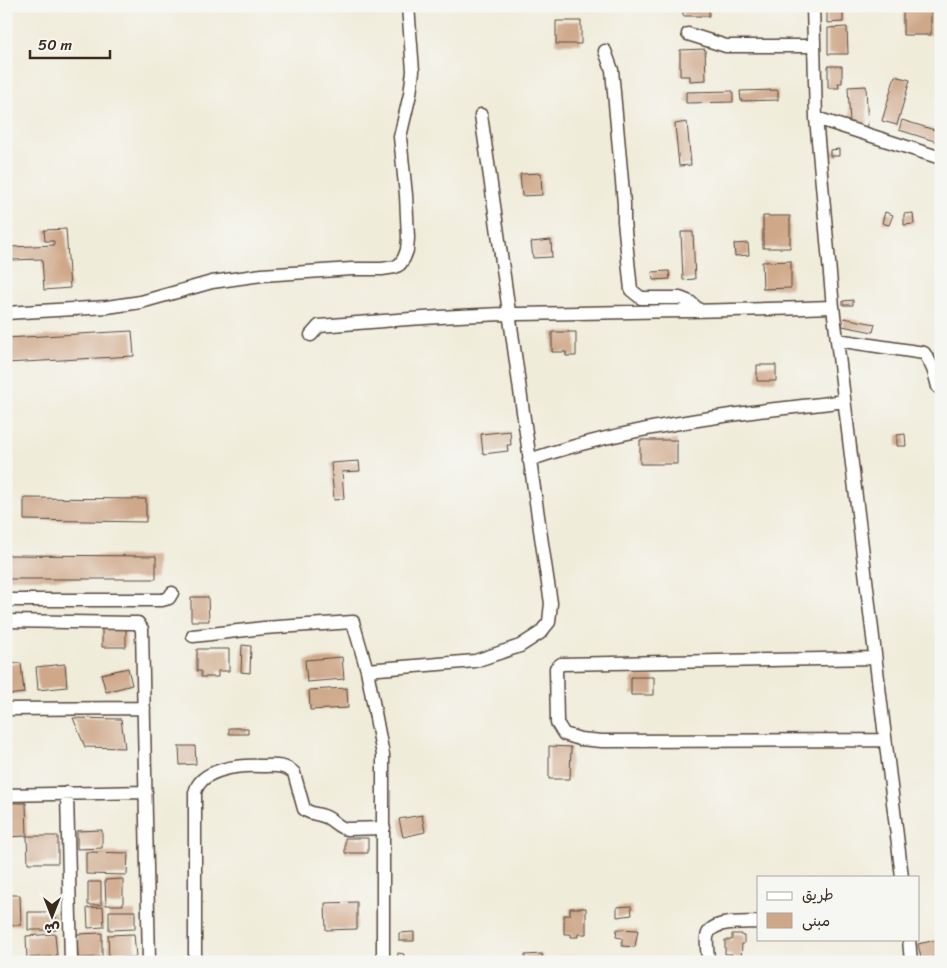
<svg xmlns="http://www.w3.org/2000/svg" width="947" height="968" viewBox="0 0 947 968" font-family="Sriracha,'Playpen Sans Arabic',sans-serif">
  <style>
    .building { fill: #cfa88a }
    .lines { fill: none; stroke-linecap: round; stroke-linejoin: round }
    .street-casing { stroke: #56473a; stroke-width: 15 }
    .street { stroke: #fff; stroke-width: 12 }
  </style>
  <rect width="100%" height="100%" fill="#f6f6f2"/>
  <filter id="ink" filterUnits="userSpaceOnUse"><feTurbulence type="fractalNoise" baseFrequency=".02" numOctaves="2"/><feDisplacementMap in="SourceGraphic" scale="10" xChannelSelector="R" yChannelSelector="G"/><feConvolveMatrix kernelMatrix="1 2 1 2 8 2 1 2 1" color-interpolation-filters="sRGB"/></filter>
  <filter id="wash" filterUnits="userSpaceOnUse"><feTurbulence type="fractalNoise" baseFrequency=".0096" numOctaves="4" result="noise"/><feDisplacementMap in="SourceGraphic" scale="20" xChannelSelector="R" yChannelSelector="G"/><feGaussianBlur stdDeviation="1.12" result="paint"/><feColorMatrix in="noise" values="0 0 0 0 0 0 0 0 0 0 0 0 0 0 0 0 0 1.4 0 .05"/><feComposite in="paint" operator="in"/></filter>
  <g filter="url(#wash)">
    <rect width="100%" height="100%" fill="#f0ecda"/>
    <g id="blocks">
      <path class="building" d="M683 6H709V16H683Z
        M827 6H843V22L827 23Z
        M903 6H931V35H903Z
        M556 21H581V44H556Z
        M847 27 848 54H828V28Z
        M705 49 706 80 690 81V76H680V50Z
        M828 66H842V83H838L839 88H828Z
        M895 76 910 80 897 125 882 121Z
        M866 86 868 129 850 123 848 87Z
        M778 90V100L741 101 740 91Z
        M733 91V102L686 103V92Z
        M902 120 941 132V143L899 130Z
        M687 122 691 165 679 166 675 124Z
        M839 149V156H830V150Z
        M541 173 542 195 522 196 520 174Z
        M885 212 893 215 889 225 882 223Z
        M913 213 914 224 904 225V214Z
        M763 216H790V248H763Z
        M66 229 70 288 44 290 42 259 12 260 11 247 54 245V241H45L44 230Z
        M681 232H693L695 279 683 280Z
        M551 240 552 257 533 258 531 242Z
        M748 243 749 255 735 256 734 244Z
        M791 261V288L763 289 762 262Z
        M669 271 670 279 653 280 652 272Z
        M853 300V305H843V301Z
        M844 318 875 324 873 332 842 326Z
        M132 331 134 356 6 363V338Z
        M552 332H576V356H566V352H552Z
        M757 365H776V381H757Z
        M510 431 511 445H507L508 451 483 454 481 434Z
        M905 434 906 446H897V435Z
        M640 440H677V464H640Z
        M359 461 360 471 342 472 344 499 334 500 331 463Z
        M24 498 146 499V522L24 520Z
        M6 555 156 556V579H6Z
        M191 597H208L209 621H191Z
        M102 627 126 628V647H102Z
        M242 645 251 646 250 673 241 672Z
        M197 649H229V671H218V677H201V671H197Z
        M342 657 344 679 307 682 305 660Z
        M21 663 24 693 6 695V664Z
        M65 664 67 687 38 690 36 667Z
        M128 668 132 685 106 692 101 674Z
        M631 677H654V695H631Z
        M347 688 348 708 310 710 309 690Z
        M73 718 121 719 125 748 85 747Z
        M229 728H248V734H229Z
        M179 746H195L196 764 180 765Z
        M549 746 571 747 570 779H549Z
        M6 751H8L9 773H6Z
        M6 803H26L27 836H58V863H28L27 836 6 837Z
        M422 815 425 832 403 837 399 819Z
        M102 830V848L77 849V831Z
        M345 838H368V853H345Z
        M86 852 128 853 127 875 86 874Z
        M123 879V905H106L105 880Z
        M88 882H101V905H88Z
        M6 895H20L21 925H7Z
        M357 902V929L326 930 325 903Z
        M631 906 632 915 617 917V907Z
        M103 907 104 927 88 928 87 908Z
        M570 908H586V934H578V937H571V934H564V915H570Z
        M109 911H135V929L109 930Z
        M28 912H56V930H28Z
        M617 929 638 930 635 947 622 946V938L616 937Z
        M414 932V941H399V933Z
        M102 933V957L78 958 77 934Z
        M55 934 57 956 27 958 26 936Z
        M134 934 136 957 109 959 108 935Z
        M732 934H742V936H744V944H742L741 958 731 957 732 954H725V940H732Z
        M941 939V962H922L918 944Z
        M398 953 404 954 403 961H397Z
        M542 954 543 962H525V955Z"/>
    </g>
  </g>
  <g filter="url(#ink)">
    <use href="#blocks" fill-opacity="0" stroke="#56473a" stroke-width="1"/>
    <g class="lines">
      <g class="street-casing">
        <path id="street" d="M813 6 816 118 833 307 902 877
          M688 34 726 46H814
          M605 51 612 70 624 204V221L631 290 641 298H680L690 302 700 311
          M816 118 941 158
          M6 313 107 307 141 302 212 282 262 275 352 269H382L395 267 400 264 404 258 407 250 408 238 406 195 400 137 410 94 413 71 408 6
          M311 335 319 326C383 321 447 315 511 314 619 312 726 311 833 307
          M837 340 924 353C932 363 935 374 938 387
          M529 460C599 436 672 423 745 413 778 408 811 406 844 401
          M6 600H162L169 598 172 593
          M6 621 133 623H138L142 629 149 962
          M193 636 264 628 353 622 367 670 383 755V962
          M875 658 561 664 556 668 557 723 564 734 580 739 602 741 885 740
          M367 670 475 661 520 646 540 633 549 622 551 603C526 441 505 278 481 115
          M6 709 144 708
          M67 793 71 962
          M6 795 146 792
          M909 939 911 962
          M195 962V793C200 768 241 765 261 766 273 766 285 764 294 773L304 809C311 815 320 813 328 818 335 822 339 828 347 829L384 828
          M708 962C708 954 706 945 707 937 710 919 744 923 758 922"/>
      </g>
      <use href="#street" class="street"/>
    </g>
  </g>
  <rect width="947" height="968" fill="none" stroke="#f6f6f2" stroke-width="25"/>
  <rect x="757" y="876" width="162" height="65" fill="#f6f6f2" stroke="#aba49d"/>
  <rect x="767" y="892" width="25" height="8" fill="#ffffff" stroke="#aba49d"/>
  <text x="802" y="900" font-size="15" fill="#3b2a1e">طريق</text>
  <rect x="767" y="913" width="25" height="15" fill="#cfa88a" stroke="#aba49d"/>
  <text x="802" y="926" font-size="15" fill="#3b2a1e">مبنى</text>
  <g transform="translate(52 916) rotate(180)" stroke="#f6f6f2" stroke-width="4" paint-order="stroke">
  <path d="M0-4L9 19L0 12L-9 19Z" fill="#3b2a1e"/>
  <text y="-8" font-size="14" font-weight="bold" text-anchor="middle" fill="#3b2a1e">ش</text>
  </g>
  <path d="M30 50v8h80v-8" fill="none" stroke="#3b2a1e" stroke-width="2.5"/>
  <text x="38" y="50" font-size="15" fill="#3b2a1e" stroke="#f6f6f2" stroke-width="4" paint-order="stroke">50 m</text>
</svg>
